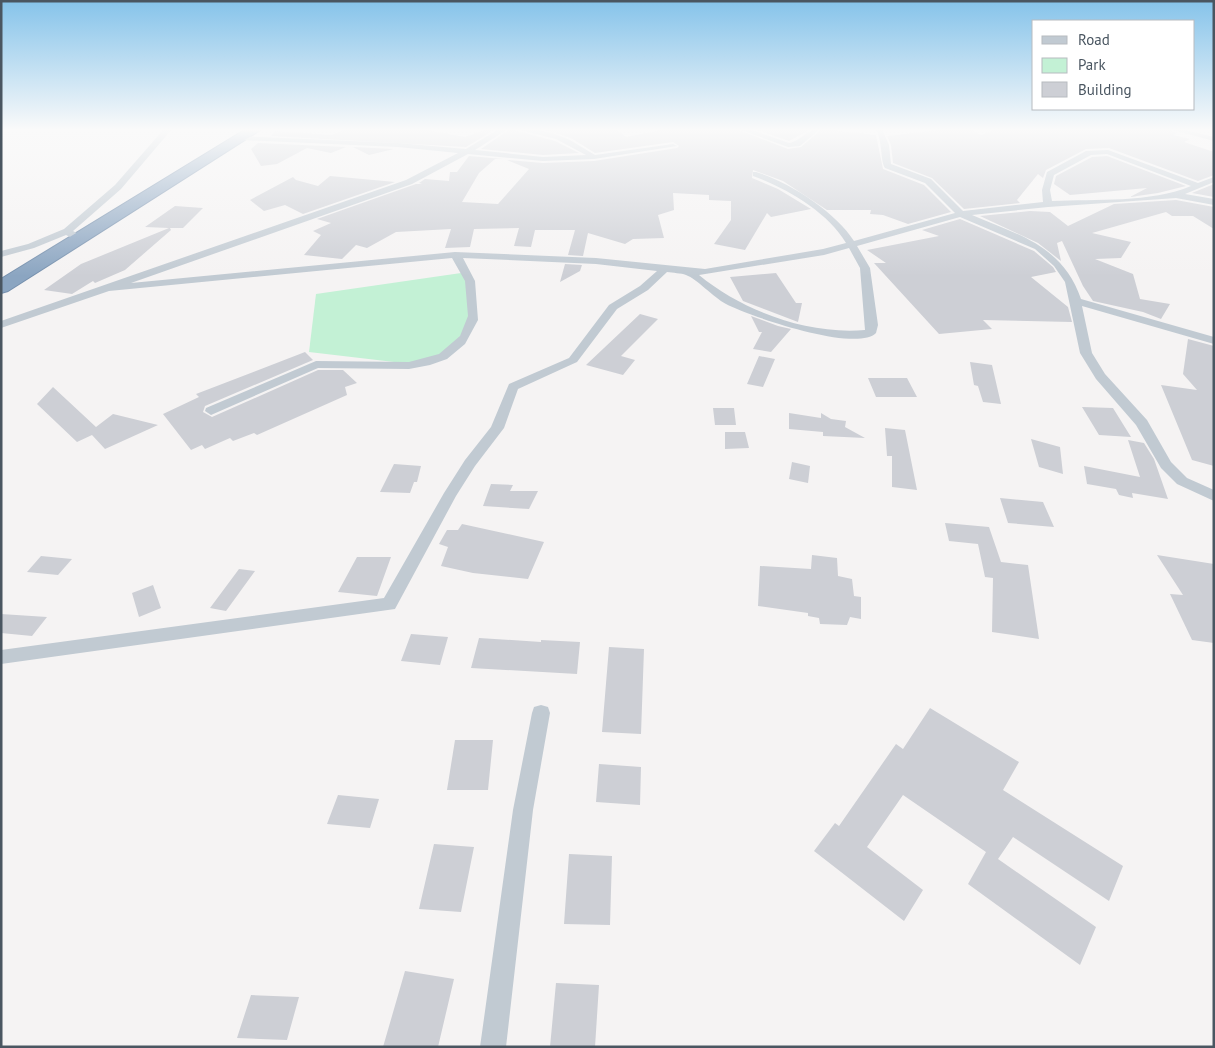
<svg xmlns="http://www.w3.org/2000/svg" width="1215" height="1048" viewBox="0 0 1215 1048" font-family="'PT Sans',sans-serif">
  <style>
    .green { fill: #c3f1d5 }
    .building { fill: #cdcfd5 }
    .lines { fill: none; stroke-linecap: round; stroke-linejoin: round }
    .highway-casing { stroke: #7690ad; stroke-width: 2 }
    .street { fill: #c1cad2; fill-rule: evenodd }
    .highway { fill: #8ba5c1; fill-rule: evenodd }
  </style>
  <rect width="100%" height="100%" fill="#f5f3f3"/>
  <path class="green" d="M468 272 470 322 449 353 411 364 309 352 316 294Z"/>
  <path class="building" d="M346 129 428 130 465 137 487 129H496L466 147 271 136 275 131 332 135Z
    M510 129 555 141 579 153 543 155 481 149Z
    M542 129H616L626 137 666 129H736L788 149 801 147 822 129 876 135 883 169 924 185 951 212 908 224 883 215 870 214 871 210H827L783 181 753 170 752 178 778 189 811 209 771 217 767 213 745 250 714 244 731 220V201L709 200V195L673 193 674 210 658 215 664 238 633 239 625 244 588 233 583 256 568 255 575 230H535L531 247 514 246 519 228 474 229 470 247 445 248 451 229 396 232 367 248 356 245 342 259 304 255 321 235 313 231 331 223 317 219 416 184H422L419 183 425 179 449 181 450 172H457L469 156 503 159H495L479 173 462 202 498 204 529 169 507 160 543 163 594 161 677 148 679 146 673 142 595 153 571 138Z
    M754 129H811L789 141Z
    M946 129H970L981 135 996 129H1167L1176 133 1173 135 1190 139 1184 142 1214 152V175L1198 181 1109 148 1086 149 1046 170 1043 178 1038 174 1017 200 1020 203 964 209 932 178 893 163 891 145 887 136Z
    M258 143 346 147 331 153 307 148 277 164 261 166 251 149Z
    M353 147 394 149 369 155Z
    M1107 156 1186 186 1158 193 1130 197 1147 188 1070 195 1054 184 1056 176 1092 157Z
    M330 176 395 182 303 214 285 205 264 211 250 200 293 177 296 180 318 186Z
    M1214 184V197L1192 193Z
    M1176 200 1214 207V229L1193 216H1172L1166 212 1092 233 1131 242 1121 258 1095 259 1133 274 1140 299 1170 304 1161 319 1143 312 1093 301 1083 286 1062 241 1057 243 1061 261 1038 243 980 216 1030 211 1050 212 1068 226 1114 204Z
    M175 206 203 208 183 228H170L171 230 125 270 95 283 93 281 72 294 44 290 81 264 169 228 145 227Z
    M960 219 1034 251 1053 267 1056 272 1031 277 1068 307 1072 322 983 320 992 329 939 334 874 263H886L867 250 939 236 922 230Z
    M565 264 582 265 580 271 560 282Z
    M776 273 796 303H802L798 322 743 301 730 277Z
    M640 314 658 319 621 356 635 360 623 375 586 365Z
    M751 316 778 326 791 329 771 352 753 349 762 332H759Z
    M1188 339 1214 346V466L1192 460 1161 385 1197 390 1183 374Z
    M305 352 313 360 205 406 203 412 212 417 318 370H343L357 383 345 387 347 395 257 435 254 433 233 441 230 438 205 449 202 445 191 450 163 414 199 397 196 394Z
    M759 356 775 359 763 387 747 384Z
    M970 362 992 365 1001 404 983 402 978 386 974 385Z
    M868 378H907L917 397H876Z
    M53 387 96 427 113 414 158 425 105 449 92 435 77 442 37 404Z
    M1082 407 1113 408 1131 437 1099 435Z
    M713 408H734L736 425H715Z
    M789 413 821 418V413L831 419 846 421 845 427 865 438 823 436V432L789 429Z
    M885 428 905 430 917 490 892 487V456H887Z
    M725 432H745L749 448 725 449Z
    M1031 439 1060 447 1063 474 1039 467Z
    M1128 440 1144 443 1154 459 1168 499 1132 493 1133 498 1119 495 1116 489 1087 484 1084 466 1140 477Z
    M792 462 810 466 808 483 789 479Z
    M394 464 421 466 417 482H414L410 493 380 492Z
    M491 484 513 485 510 491H538L529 509 483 506Z
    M1000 498 1043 502 1054 527 1008 523Z
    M945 523 989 527 1001 562 1028 565 1039 639 992 632 993 578 985 577 978 544 949 541Z
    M462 524 544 542 528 579 473 573 441 566 448 547 439 544 447 530H458Z
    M812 555 837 558 838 576 852 579 854 596 861 597V619L850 617 847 625 820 624 819 618 808 616V613L758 606 760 566 811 569Z
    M1157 555 1214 564V643L1192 640 1170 594 1183 595Z
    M41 556 72 559 58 575 27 572Z
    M357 557H391L377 596 338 592Z
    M239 569 255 571 226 611 210 608Z
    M153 585 161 608 139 617 132 593Z
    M1 614 47 617 32 636 1 633Z
    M411 634 448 637 440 665 401 661Z
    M479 638 541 642V640L580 642 577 674 471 668Z
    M609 647 644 649 641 734 602 732Z
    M930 708 1019 762 1003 790 1123 866 1109 901 1013 837 998 859 1096 927 1080 965 968 884 986 852 903 795 867 847 923 890 904 921 814 851 835 823 839 826 896 744 903 749Z
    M455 740H493L488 790H447Z
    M599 764 641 767 640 805 596 802Z
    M338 795 379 799 370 828 327 824Z
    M434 844 474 847 461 912 419 909Z
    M569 854 612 856 610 925 564 924Z
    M405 971 454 979 438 1047H383Z
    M556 983 599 985 595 1047H550Z
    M251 995 299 997 287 1040 237 1038Z"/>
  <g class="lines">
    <g class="highway-casing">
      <path id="highway" d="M246 129H262L8 291 1 293V279Z"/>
    </g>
    <path class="street" d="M164 129H172L121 189 73 231 82 236V240H76L66 235 34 248 1 257V251L28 244 64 229 115 185Z
      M499 129H508L475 150 543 157 586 155 556 139 516 129H533L552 133 570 140 595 155 673 144 677 146 594 159 543 161 468 154 412 184 131 283 455 252 596 258 705 269 823 249 846 243C828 212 786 188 753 176V172H756C788 181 836 212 854 241L955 213 925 183 885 168C880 160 883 143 876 129H882L889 145 891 164 931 179 963 211 1043 202 1042 190 1047 172 1086 151 1108 150 1198 183 1214 177V182L1185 194 1214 199V205L1176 198 1048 207 972 215C1019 235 1063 246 1081 299L1214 337V344L1082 306 1092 353 1105 374 1147 420 1171 462 1187 478 1214 490V501L1177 484 1161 468 1136 425 1096 379 1080 353 1065 282 1054 266 1035 249 960 217 857 246 870 268 878 325 876 333C856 353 749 316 726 304 713 297 697 279 686 275 681 273 673 273 667 272L648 290 617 309 577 362 518 389 504 428 475 466 456 496 395 609 1 664V650L384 598 444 493 465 460 491 427 509 384 569 358 609 305 640 286 657 271 596 264 463 258 475 281 478 320 465 344 447 359 430 365 409 369 318 368 211 415 205 411 206 408 316 361 409 362 439 354 460 336 468 316 465 281 452 258 109 291 1 328V321L406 180 458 153 398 147 240 140 236 138 237 136 398 143 466 149ZM1107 154 1191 186C1151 203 1095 199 1052 201L1050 190 1054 175 1091 155ZM849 248 860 268 865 330C807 335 743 311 699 275L824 255Z
      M738 129H749L789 143C801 141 807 129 820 129L800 146 788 147Z
      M1169 129H1181L1214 137V141Z
      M541 705 548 707 550 713 533 810 506 1047H480L513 810 532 713 534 707Z"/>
    <use href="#highway" class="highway"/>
  </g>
  <linearGradient id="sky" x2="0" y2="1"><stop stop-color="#85c3ea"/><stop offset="0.47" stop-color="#fafafa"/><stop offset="1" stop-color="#fafafa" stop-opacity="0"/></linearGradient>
  <rect width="1215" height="276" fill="url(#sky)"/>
  <rect width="1215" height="1048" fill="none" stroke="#4a5661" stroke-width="5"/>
  <rect x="1032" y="20" width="162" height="90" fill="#ffffff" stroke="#b7bbc0"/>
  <rect x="1042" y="36" width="25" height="8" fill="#c1cad2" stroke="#b7bbc0"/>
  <text x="1078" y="45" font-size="15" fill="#4a5661">Road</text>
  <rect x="1042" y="58" width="25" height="15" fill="#c3f1d5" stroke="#b7bbc0"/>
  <text x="1078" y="70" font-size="15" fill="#4a5661">Park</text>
  <rect x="1042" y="82" width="25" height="15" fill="#cdcfd5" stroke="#b7bbc0"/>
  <text x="1078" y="95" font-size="15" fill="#4a5661">Building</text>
</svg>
